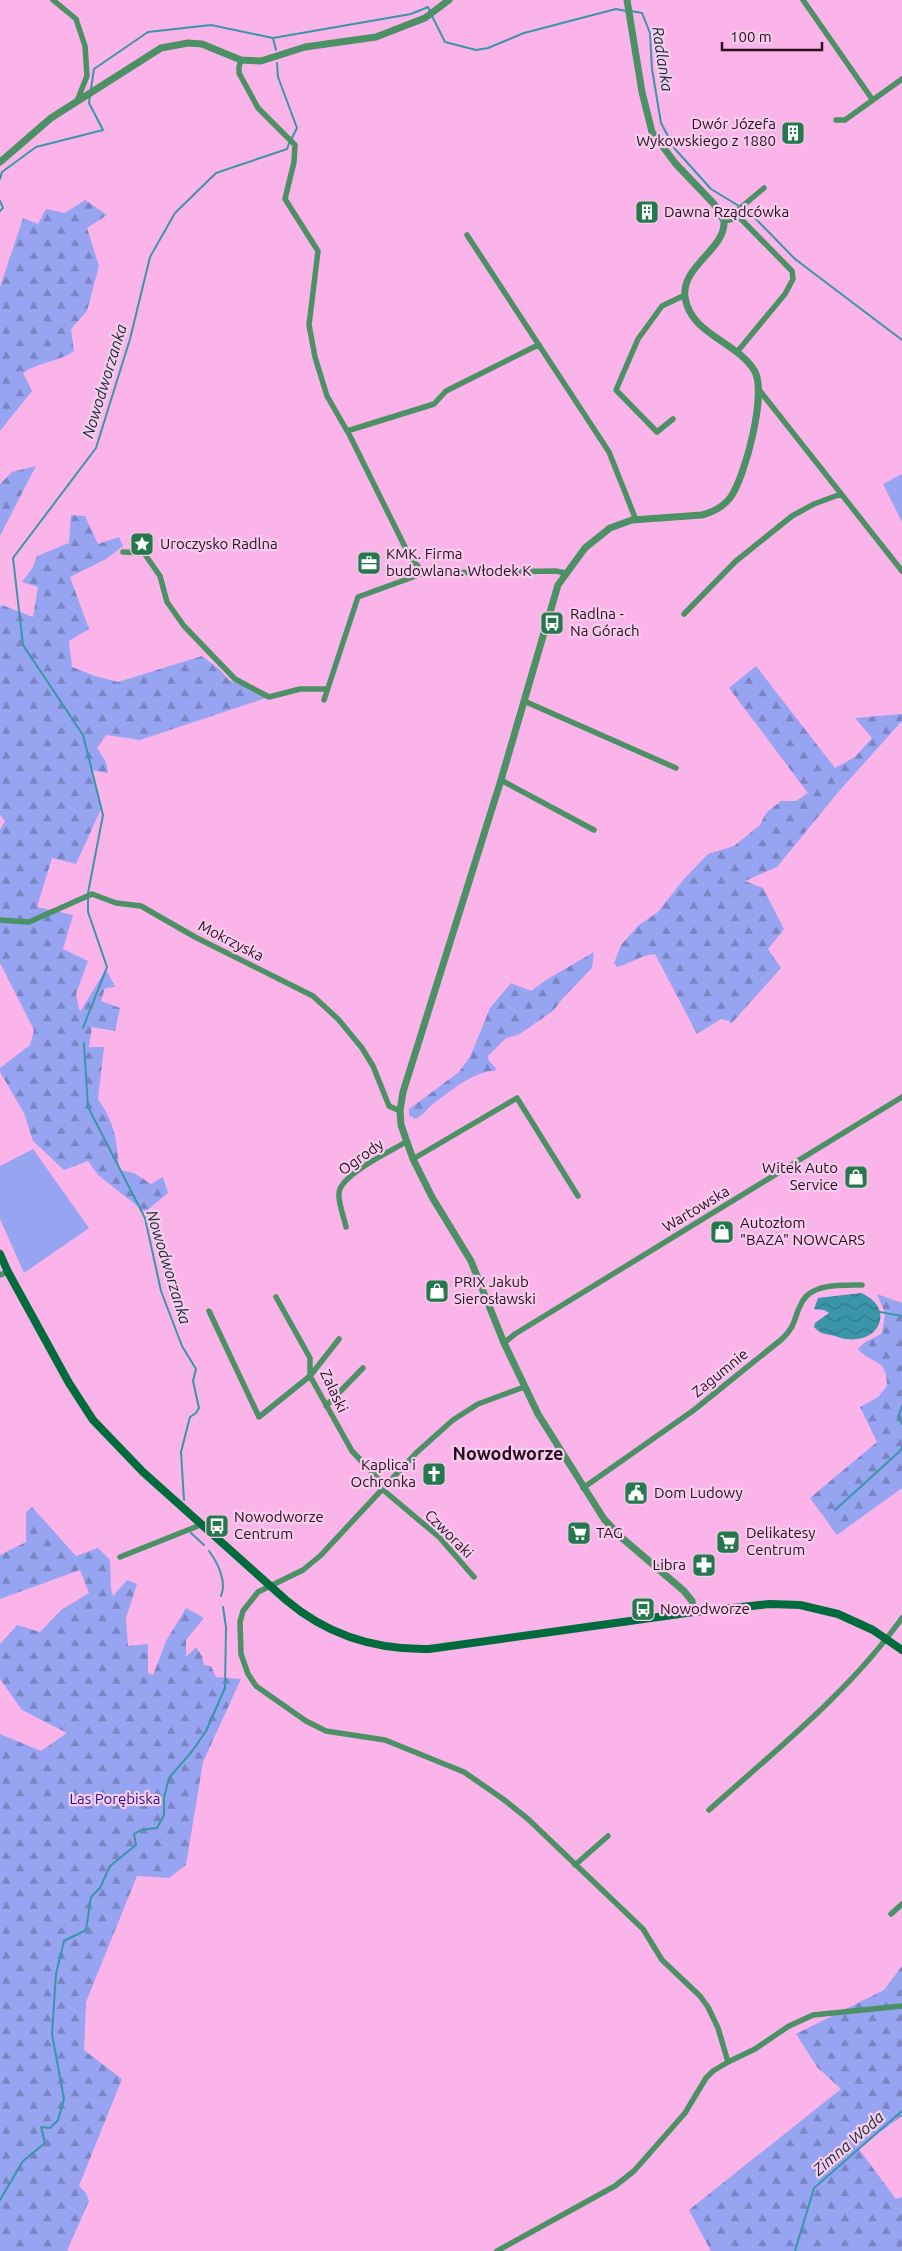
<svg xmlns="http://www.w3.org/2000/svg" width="902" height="2251" viewBox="0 0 902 2251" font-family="Ubuntu,sans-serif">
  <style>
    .grass { fill: #96a4f2 }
    .forest { fill: url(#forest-firs) }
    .water { fill: url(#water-waves) }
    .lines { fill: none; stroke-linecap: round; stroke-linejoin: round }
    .stream { stroke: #3a95a9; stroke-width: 2 }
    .minor { stroke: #4c9066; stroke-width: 5.5 }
    .tertiary { stroke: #4c9066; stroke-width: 7 }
    .secondary { stroke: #006b3c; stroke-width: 8 }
    .labels { text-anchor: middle; stroke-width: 4.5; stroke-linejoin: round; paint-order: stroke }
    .poi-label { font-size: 15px; fill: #270e22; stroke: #f7ccec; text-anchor: start }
    .street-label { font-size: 15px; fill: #270e22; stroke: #f7ccec }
    .park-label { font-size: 15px; fill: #26178e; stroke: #f7ccec }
    .water-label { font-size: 16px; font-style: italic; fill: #112e34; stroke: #f7ccec }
    .quarter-label { font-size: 18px; font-weight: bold; fill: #270e22; stroke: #f7ccec }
  </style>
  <defs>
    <pattern id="forest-firs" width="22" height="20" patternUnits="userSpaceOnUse" patternTransform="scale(1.25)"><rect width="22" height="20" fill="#96a4f2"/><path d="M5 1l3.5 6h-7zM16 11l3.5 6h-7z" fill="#7a84c4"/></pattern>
    <pattern id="water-waves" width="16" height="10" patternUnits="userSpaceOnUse" patternTransform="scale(1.25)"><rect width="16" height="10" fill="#3a95a9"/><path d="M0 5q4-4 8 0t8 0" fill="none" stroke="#317889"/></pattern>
  </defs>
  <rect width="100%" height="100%" fill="#fbb4e9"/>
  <path class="grass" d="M902 474V522L883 484Z
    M33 1149 89 1228 24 1273 0 1219V1166Z"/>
  <path class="forest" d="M85 200 107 215 87 228 99 266 87 311 71 329 74 351C57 363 40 361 23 373L32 391 0 431V287L23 218 38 224 46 209 65 213Z
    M36 466 0 536V484L12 472Z
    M71 515 85 516 98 544 119 537 123 546 106 559 70 577 89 629 69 641 72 667 95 676 118 682 202 656 220 670 229 680 269 697 140 740 106 735 97 748 106 762 108 773 91 770 102 807 76 864 52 858 37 907 73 915 63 949 88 961 76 994 80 1012 106 969 115 987 105 988 101 1001 120 1008 115 1031 92 1027 89 1047H104L98 1099C115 1123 117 1141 119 1170L134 1173 151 1184 163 1177 168 1193 145 1212 98 1175 88 1161 64 1170 33 1141 24 1113 0 1072V1068L30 1045 34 1030 0 963V830L5 821 0 815V607L2 605 33 617 38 587 22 582 33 567 37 556 69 543Z
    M756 666 835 768 855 757 872 738 855 718 902 714V721L840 790 777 867 745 881 763 888 784 929 768 949 781 968 731 1024 729 1021 721 1019 697 1034 655 954C641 955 630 964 617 967L614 963 621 945 639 925 658 912 683 880 708 854 734 846 760 825 766 813 781 801H796L808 793 729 688Z
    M594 952 592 968 563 998 553 1011 518 1035 506 1038 488 1056 489 1061 496 1068 495 1071C477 1069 447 1093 433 1104 427 1109 423 1116 415 1119L409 1115V1109L459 1072 470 1057 490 1008 511 983 531 991 546 980Z
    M877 1294 902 1303V1488L837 1535 810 1498 877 1442 860 1407 878 1397 887 1386C887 1357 873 1366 858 1349 865 1340 874 1339 882 1333L885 1313Z
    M32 1507 76 1556 98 1548 110 1560 111 1589 113 1596 127 1580 137 1584 126 1618 128 1646 148 1644V1673L153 1675 166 1641 186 1608 204 1618 186 1640V1657L196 1647 202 1656 204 1665 211 1666 216 1677 241 1679 203 1762 186 1865 169 1878 137 1876 86 2002 84 2050 122 2079 79 2186 86 2193 89 2201 67 2251H0V1734L41 1751 67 1733 22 1710 0 1679V1644L17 1625 40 1632 61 1610 89 1593 80 1570 0 1599V1555L26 1542V1512Z
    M902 1966V2116L858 2148 896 2199 902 2197V2251H711L689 2210 841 2089 817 2067 796 2034 884 1990Z"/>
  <path class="water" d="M861 1293C895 1307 881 1344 846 1339 843 1339 839 1337 835 1336 826 1334 820 1334 814 1327L815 1323 829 1313 824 1310 814 1309 818 1298Z"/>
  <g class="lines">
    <path class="stream" d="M631 11 642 13 650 33 652 69 661 123 675 149 711 189 739 206
      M432 16 445 42 476 50 488 48 524 33 616 9 626 11
      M273 38 276 50
      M277 63 278 77 297 128 292 138
      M91 89 94 69 148 32 211 25 273 38 411 14 428 7 430 11
      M0 179 2 172 36 147 103 130 89 103 90 96
      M0 201 3 208 0 211
      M743 208 750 213 795 259 902 340
      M88 893 103 815 83 735 23 645 13 558 96 448 130 339 150 257 175 213 216 173 287 149 289 143
      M83 1028 107 967 88 912V899
      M84 1043 88 1107 145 1218 161 1291 182 1346 196 1369 193 1381 199 1408 196 1413 190 1417 181 1452 184 1500
      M880 1312 902 1316
      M902 1406 898 1417 902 1424
      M835 1510 900 1451 902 1447
      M191 1533 204 1545
      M209 1551C218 1563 227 1582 221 1596
      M0 2200 23 2161 45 2143 41 2127 50 2128 58 2120 64 2099 52 2034 56 1974 64 1941 86 1930 91 1897 100 1888 110 1866 136 1845 134 1834 141 1830 157 1828 164 1815V1798L169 1778 193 1750 206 1731 225 1688 226 1627 223 1607
      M795 2251 814 2188 902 2111"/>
    <path class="minor" d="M53 0 76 19 85 46 87 76 77 101
      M803 0 872 99
      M241 60 239 67V73L258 108 295 145 294 162 285 199 318 251 309 325 315 357 327 396 350 436 410 557 424 573
      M836 120H845L902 79
      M726 220 764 188
      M724 221 740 218 792 271 793 279 785 294 737 352
      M467 235 609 452 636 520
      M760 391 902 571
      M673 419 657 432 616 390 638 339 662 306 685 295
      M347 431 434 404 446 391 538 345
      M123 552 144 553 160 576 167 602 184 626 235 679 269 697 300 689H327
      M684 614 736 561 792 516 814 504 841 494
      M324 700 358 597 424 573 556 571 565 573
      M524 701 676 768
      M501 780 594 830
      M0 920 29 922 92 894 116 903 141 906 195 937 313 996 338 1019 362 1048 373 1066 389 1106 400 1111
      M413 1159 517 1098 578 1196
      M346 1227C344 1217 338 1203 339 1193 340 1175 391 1151 406 1142
      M0 1275 8 1272
      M276 1297 310 1358V1376L352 1451 385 1486
      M209 1311 259 1417 310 1376 339 1339
      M504 1343 515 1334 902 1097
      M326 1406 363 1368
      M583 1488 694 1410 782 1339C797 1325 793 1318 802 1302 812 1283 844 1285 862 1285
      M382 1489 439 1537 474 1577
      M120 1557 203 1524
      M709 1810C777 1749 849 1692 902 1618
      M575 1865 608 1836
      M891 1914 902 1904
      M728 2062 755 2049 789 2026 813 2015 902 2006
      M497 2251 615 2186 634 2171 685 2113 706 2078 713 2071 728 2062 718 2028 708 2007 700 1996 662 1960 643 1929 528 1819 503 1799 464 1772 385 1740 326 1731 306 1721 256 1686 248 1674 241 1654 240 1622 243 1611 258 1592 303 1570 320 1556 416 1453 453 1420 478 1404 524 1387"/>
    <path class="tertiary" d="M627 0 642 92 652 132 675 163 714 204 724 221C726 249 681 266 685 297 690 334 736 341 754 370 768 391 745 478 730 498 723 507 713 512 702 515L632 520 610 528 585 548 558 585 501 780 403 1092 400 1111 401 1125 413 1159 432 1197 471 1261 504 1343 538 1414 604 1519 622 1538 684 1591 692 1601 694 1612
      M0 162 51 118 161 48 188 43 202 44 241 60 261 61 305 47 376 37 425 18 449 0"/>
    <path class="secondary" d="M0 1254 8 1272 69 1383 93 1420 143 1472 286 1600C327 1635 377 1650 429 1649L694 1612 770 1604 800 1605 838 1614 873 1630 902 1650"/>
  </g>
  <defs>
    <g id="building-square" transform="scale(1.25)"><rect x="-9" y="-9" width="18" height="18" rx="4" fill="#24784b" stroke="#f7ccec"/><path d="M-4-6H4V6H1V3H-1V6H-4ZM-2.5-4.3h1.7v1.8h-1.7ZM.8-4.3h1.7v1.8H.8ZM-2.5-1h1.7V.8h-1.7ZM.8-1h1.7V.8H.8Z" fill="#fff"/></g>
    <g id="sight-square" transform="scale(1.25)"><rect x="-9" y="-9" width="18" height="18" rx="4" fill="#24784b" stroke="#f7ccec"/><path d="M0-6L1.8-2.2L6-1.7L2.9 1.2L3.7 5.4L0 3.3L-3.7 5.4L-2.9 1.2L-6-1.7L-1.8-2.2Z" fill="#fff"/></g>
    <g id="office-square" transform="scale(1.25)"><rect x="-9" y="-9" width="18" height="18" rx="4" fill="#24784b" stroke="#f7ccec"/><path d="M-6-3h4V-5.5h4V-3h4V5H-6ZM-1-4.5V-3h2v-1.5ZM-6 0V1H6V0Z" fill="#fff"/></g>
    <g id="bus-square" transform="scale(1.25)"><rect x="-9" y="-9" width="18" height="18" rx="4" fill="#24784b" stroke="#f7ccec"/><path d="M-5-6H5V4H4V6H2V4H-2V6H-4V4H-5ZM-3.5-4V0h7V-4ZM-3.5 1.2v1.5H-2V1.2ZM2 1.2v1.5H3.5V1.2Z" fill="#fff"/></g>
    <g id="shop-square" transform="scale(1.25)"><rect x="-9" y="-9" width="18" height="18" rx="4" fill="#24784b" stroke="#f7ccec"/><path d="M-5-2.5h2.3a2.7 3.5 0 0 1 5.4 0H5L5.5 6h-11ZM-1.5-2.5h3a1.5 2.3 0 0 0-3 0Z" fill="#fff"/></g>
    <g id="church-square" transform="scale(1.25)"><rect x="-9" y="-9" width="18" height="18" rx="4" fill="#24784b" stroke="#f7ccec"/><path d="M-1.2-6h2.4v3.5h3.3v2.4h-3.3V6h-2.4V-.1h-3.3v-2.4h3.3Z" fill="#fff"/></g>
    <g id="civic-square" transform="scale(1.25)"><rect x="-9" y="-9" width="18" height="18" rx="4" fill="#24784b" stroke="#f7ccec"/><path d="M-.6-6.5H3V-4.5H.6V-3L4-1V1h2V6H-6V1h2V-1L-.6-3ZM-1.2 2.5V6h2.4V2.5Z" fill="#fff"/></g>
    <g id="supermarket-square" transform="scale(1.25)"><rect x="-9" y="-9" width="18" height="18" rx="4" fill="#24784b" stroke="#f7ccec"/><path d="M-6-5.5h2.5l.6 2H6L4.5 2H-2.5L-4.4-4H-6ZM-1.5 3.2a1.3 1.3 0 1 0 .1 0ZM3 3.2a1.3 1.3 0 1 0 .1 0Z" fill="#fff"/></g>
    <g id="pharmacy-square" transform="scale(1.25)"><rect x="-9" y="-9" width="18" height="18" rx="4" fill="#24784b" stroke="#f7ccec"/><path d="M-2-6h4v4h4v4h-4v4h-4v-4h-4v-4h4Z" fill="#fff"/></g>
  </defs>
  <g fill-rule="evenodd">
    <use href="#building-square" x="793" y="133"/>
    <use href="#building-square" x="647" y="212"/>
    <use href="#sight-square" x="142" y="544"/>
    <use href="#office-square" x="369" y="563"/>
    <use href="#bus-square" x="552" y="623"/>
    <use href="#shop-square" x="856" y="1177"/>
    <use href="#shop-square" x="722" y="1232"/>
    <use href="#shop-square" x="437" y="1291"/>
    <use href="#church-square" x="434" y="1474"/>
    <use href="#civic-square" x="636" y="1493"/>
    <use href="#bus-square" x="217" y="1526"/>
    <use href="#supermarket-square" x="579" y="1533"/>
    <use href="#supermarket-square" x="728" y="1542"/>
    <use href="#pharmacy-square" x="704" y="1565"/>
    <use href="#bus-square" x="643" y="1609"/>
  </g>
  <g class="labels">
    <g class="poi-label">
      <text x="776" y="129" text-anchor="end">Dwór Józefa<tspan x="776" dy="17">Wykowskiego z 1880</tspan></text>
      <text x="664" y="217">Dawna Rządcówka</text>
      <text x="160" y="549">Uroczysko Radlna</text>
      <text x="386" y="559">KMK. Firma<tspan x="386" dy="17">budowlana. Włodek K</tspan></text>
      <text x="570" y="619">Radlna -<tspan x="570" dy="17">Na Górach</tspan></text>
      <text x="838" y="1173" text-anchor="end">Witek Auto<tspan x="838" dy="17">Service</tspan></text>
      <text x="740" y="1228">Autozłom<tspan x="740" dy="17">"BAZA" NOWCARS</tspan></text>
      <text x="454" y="1287">PRIX Jakub<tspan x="454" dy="17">Sierosławski</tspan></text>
      <text x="416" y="1470" text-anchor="end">Kaplica i<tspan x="416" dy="17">Ochronka</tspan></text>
      <text x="654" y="1498">Dom Ludowy</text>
      <text x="234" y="1522">Nowodworze<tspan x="234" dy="17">Centrum</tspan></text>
      <text x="596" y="1538">TAG</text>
      <text x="746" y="1538">Delikatesy<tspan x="746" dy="17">Centrum</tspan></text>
      <text x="686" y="1570" text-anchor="end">Libra</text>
      <text x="660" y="1614">Nowodworze</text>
    </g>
    <g class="street-label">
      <text transform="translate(231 941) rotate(27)" y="5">Mokrzyska</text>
      <text transform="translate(361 1157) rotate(-35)" y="5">Ogrody</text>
      <text transform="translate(696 1209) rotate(-31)" y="5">Wartowska</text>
      <text transform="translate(720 1373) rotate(-39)" y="5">Zagumnie</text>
      <text transform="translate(334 1391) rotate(65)" y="5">Zalaski</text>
      <text transform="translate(449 1534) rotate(45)" y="5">Czworaki</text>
    </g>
    <g class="park-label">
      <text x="115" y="1804">Las Porębiska</text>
    </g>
    <g class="water-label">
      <text transform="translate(663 59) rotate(81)" y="6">Radlanka</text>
      <text transform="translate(104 381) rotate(-73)" y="6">Nowodworzanka</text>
      <text transform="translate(169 1267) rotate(73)" y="6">Nowodworzanka</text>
      <text transform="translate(848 2143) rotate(-41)" y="6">Zimna Woda</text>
    </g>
    <g class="quarter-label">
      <text x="508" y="1460">Nowodworze</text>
    </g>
  </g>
  <path d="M722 42v8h100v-8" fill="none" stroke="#270e22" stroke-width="2.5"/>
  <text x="730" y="42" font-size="15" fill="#270e22" stroke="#f7ccec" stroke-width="4" paint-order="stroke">100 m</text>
</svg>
